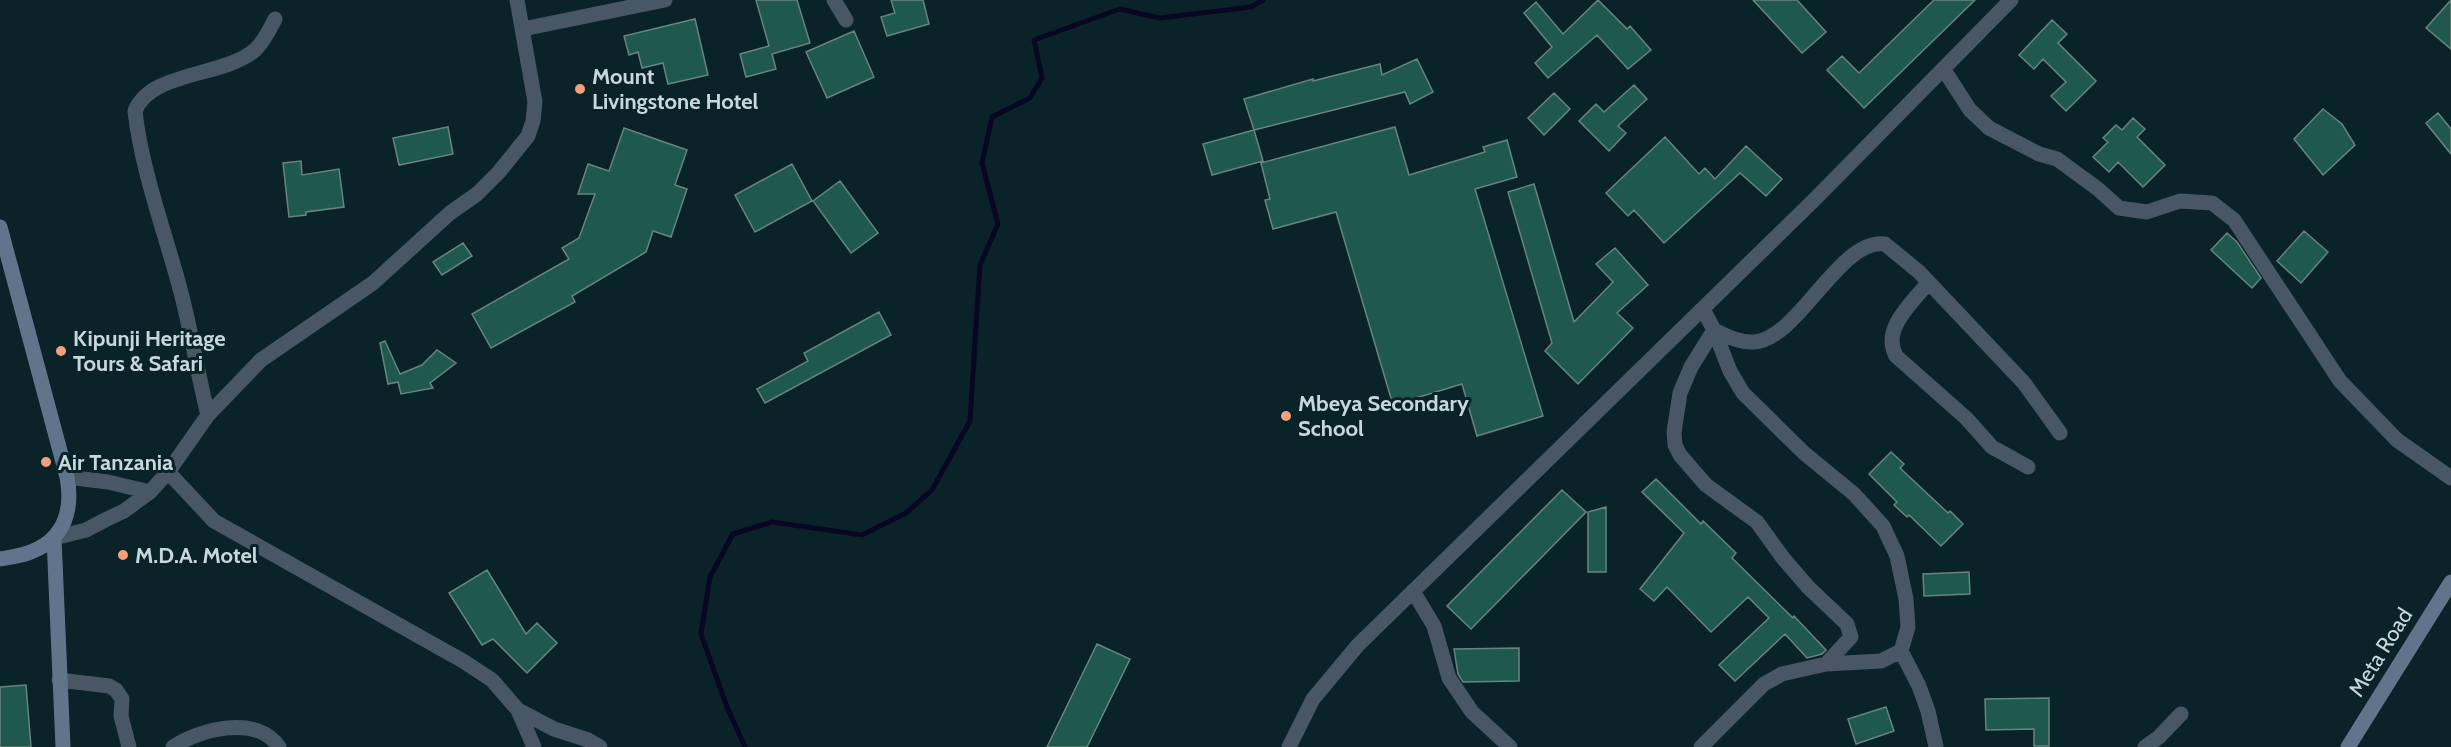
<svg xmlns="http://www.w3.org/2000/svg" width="2451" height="747" viewBox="0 0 2451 747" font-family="Cabin,sans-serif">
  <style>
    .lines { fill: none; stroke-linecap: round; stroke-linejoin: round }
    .stream { stroke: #090624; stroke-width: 5 }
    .building { fill: #1e584f; stroke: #68847e; stroke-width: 1.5 }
    .street { stroke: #495664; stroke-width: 15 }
    .secondary { stroke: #60758b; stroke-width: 15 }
    .poi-dot { fill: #f1a17c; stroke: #092329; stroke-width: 2 }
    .labels { text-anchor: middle; stroke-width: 6; stroke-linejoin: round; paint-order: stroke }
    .poi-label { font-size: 22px; font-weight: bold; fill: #c8d7db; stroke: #092329; text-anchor: start }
    .street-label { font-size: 22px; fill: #c8d7db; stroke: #092329 }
  </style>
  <rect width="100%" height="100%" fill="#092329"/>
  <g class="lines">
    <path class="stream" d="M745 747 727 707 701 634 710 577 733 534 772 522 862 535 906 513 932 490 970 421 980 265 998 224 982 163 992 117 1030 98 1042 78 1034 40 1120 9 1160 18 1251 7 1263 0"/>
  </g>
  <path class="building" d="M756 0H797L810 43 772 54 776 69 746 77 740 54 769 46Z
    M891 0H923L929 24 887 36 881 17 895 13Z
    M1598 0 1627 29 1630 26 1651 50 1628 69 1597 35 1548 78 1535 63 1552 47 1524 13 1536 2 1563 34Z
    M1753 0H1797L1826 32 1802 53Z
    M1934 0H1975L1864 108 1827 70 1842 56 1859 73Z
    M2451 0V49L2426 28Z
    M695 19 708 75 668 84 663 63 642 68 638 52 629 55 624 36Z
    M2052 20 2067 34 2058 43 2096 81 2066 111 2051 96 2066 82 2043 59 2034 69 2019 55Z
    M854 31 874 77 827 98 806 52Z
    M1417 59 1433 92 1410 104 1405 92 1254 130 1244 99 1313 79V81L1380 64 1382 75Z
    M1634 85 1647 99 1618 126 1626 133 1609 151 1579 121 1596 104 1604 112Z
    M1554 93 1570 109 1544 135 1528 118Z
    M2323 109 2342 124 2355 145 2323 175 2294 139Z
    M2438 113 2451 129V154L2426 123Z
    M2133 118 2145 129 2137 137 2165 165 2143 187 2118 162 2109 172 2093 157 2108 142 2103 138 2116 125 2122 130Z
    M448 127 453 154 399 165 393 138Z
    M1395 127 1409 175 1485 152 1483 147 1507 140 1517 177 1475 189 1543 416 1477 436 1462 384 1393 405 1336 212 1273 229 1265 200 1270 199 1261 163Z
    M624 128 687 150 675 185 687 189 671 237 653 231 646 252 572 296 575 302 491 348 472 314 569 259 562 248 579 238 595 194H578L588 164 609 171Z
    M1254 130 1263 161 1212 175 1203 144Z
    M1665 137 1699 174 1705 168 1715 179 1746 146 1782 179 1766 196 1740 173 1664 243 1634 210 1628 216 1606 193Z
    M301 161 302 175 339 169 344 207 306 212V215L289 217 283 163Z
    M792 164 812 201 755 232 735 195Z
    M840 181 878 233 851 253 813 201Z
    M1534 184 1574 322 1613 282 1596 264 1615 248 1648 285 1617 313 1633 328 1578 384 1545 351 1552 343 1508 192Z
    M2304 231 2328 252 2301 283 2277 261Z
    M2227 233 2237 242 2261 278 2252 288 2211 250Z
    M463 243 472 256 442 275 433 262Z
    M879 312 891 335 765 403 757 389 808 361 804 353Z
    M385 341 400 374 422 365 437 350 456 363 430 383 433 388 401 394 398 382 388 384 380 343Z
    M1891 452 1904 464 1900 468 1948 513 1950 511 1963 524 1941 546 1909 515 1907 517 1894 505 1897 502 1869 474Z
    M1656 479 1701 524 1703 521 1736 553 1732 558 1793 618 1794 616 1826 650 1822 654 1807 658 1785 634 1735 681 1719 665 1769 618 1748 597 1711 632 1667 587 1654 601 1640 589 1684 533 1642 492Z
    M1562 490 1586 512 1471 629 1447 606Z
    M1606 507V572H1588V512Z
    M487 570 526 634 537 623 557 643 527 673 493 639 482 645 449 593Z
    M1969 572 1970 594 1924 596 1923 574Z
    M1097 644 1130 659 1087 747H1047Z
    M1519 648V681L1463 682 1458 674 1454 649Z
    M26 685 31 747H0V687Z
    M2049 698V746H2034V729L1986 730 1985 699Z
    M1886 707 1894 731 1856 744 1848 719Z"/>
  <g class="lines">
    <path class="street" d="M834 0 846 20
      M523 29 665 0
      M1944 70 1970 110 1989 128 2039 154 2057 159 2098 189 2119 208 2147 212 2180 201 2212 203 2234 220 2340 381 2397 440 2451 478
      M1928 283C1912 303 1881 329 1896 356L1966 418 1992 447 2028 467
      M1714 330 1730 371 1743 393 1804 453 1854 494 1883 526 1897 556 1906 599 1908 627 1901 651 1881 661 1826 664
      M1714 330C1727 336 1740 343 1754 342 1799 339 1840 237 1885 244L1919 272 2024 383 2060 433
      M208 415C197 372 191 328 179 285 164 230 141 167 135 111 151 71 224 77 255 50 263 43 270 29 275 19
      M168 472 214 521 463 661 492 680 518 710 534 747
      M67 477 108 482 150 492
      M54 538 86 530 105 520 124 511 150 492 168 472 208 415 261 360 373 283 450 213 477 194 499 172 528 136 533 121 535 102 517 0
      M1413 591 1434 626 1449 678 1472 712 1510 747
      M1901 651 1919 686 1928 711 1936 747
      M59 680 109 686 116 690 122 699 121 716 129 747
      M518 710 554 729 588 740 600 747
      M173 747C200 729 257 714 279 747
      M1289 747 1313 699 1358 645 1814 200 2011 0
      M1701 747 1764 684 1782 674 1826 664 1851 637 1847 624 1808 587 1783 558 1757 522 1706 485 1680 455 1675 445 1674 432 1680 393 1691 367 1714 330 1703 309
      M2145 747 2159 737 2181 714"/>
    <path class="secondary" d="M0 227 67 477C73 509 65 538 33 551 23 556 10 557 0 559
      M54 538 63 747
      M2348 747 2451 582"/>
  </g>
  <g class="poi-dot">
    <circle cx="580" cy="89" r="6"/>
    <circle cx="61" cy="351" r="6"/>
    <circle cx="1286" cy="416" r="6"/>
    <circle cx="46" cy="462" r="6"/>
    <circle cx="123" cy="555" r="6"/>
  </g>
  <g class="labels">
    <g class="poi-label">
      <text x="592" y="84">Mount<tspan x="592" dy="25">Livingstone Hotel</tspan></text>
      <text x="73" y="346">Kipunji Heritage<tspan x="73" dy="25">Tours &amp; Safari</tspan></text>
      <text x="1298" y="411">Mbeya Secondary<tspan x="1298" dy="25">School</tspan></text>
      <text x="58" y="470">Air Tanzania</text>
      <text x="135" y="563">M.D.A. Motel</text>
    </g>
    <g class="street-label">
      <text transform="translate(2380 652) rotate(-58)" y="8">Meta Road</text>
    </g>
  </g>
</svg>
